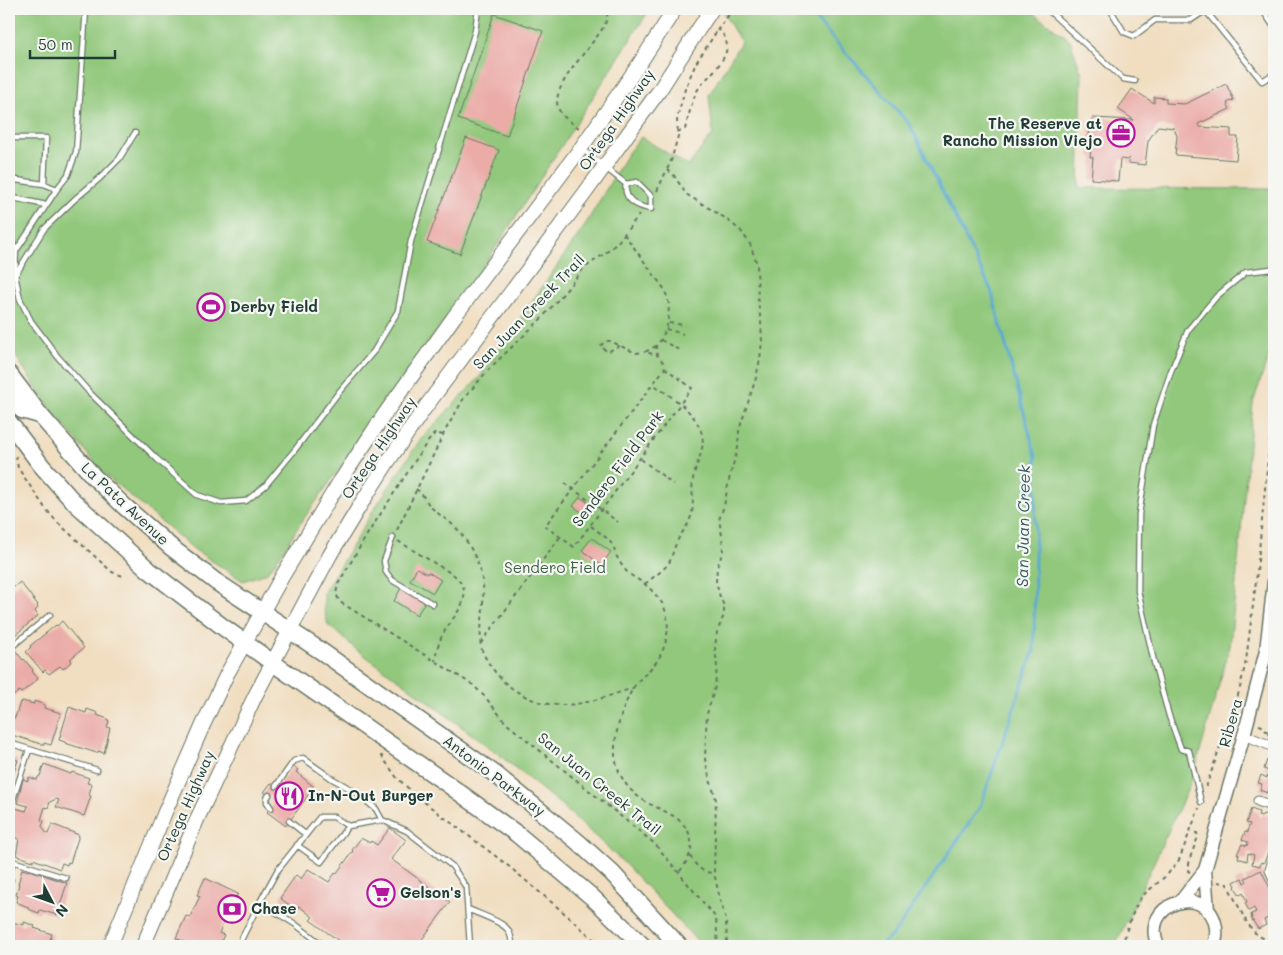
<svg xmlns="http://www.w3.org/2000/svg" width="1283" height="955" viewBox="0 0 1283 955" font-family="Mali,sans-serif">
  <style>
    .green { fill: #91c87b; stroke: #588258 }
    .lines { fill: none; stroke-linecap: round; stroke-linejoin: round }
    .stream { stroke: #57a7d1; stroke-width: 3 }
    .building { fill: #ebaca8 }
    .lane-casing { stroke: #687565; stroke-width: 7 }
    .street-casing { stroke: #687565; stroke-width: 11 }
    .secondary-casing { stroke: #687565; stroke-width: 15 }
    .primary-casing { stroke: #687565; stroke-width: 16 }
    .highway-casing { stroke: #687565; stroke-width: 19 }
    .path { stroke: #687565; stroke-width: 2; stroke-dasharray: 4 4; stroke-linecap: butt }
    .lane { stroke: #fff; stroke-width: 4.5 }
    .street { stroke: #fff; stroke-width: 9 }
    .secondary { stroke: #fff; stroke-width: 12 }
    .primary { stroke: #fff; stroke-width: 14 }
    .highway { stroke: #fff; stroke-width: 16 }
    .primary-bridge-casing { stroke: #687565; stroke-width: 16; stroke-linecap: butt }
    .path-bridge { stroke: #687565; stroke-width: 2; stroke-dasharray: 4 4; stroke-linecap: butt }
    .primary-bridge { stroke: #fff; stroke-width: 14 }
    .labels { text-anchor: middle; stroke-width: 4.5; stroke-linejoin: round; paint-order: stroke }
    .street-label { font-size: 15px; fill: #1f3d34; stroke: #f6f6f2 }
    .poi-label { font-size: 15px; font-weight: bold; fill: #1f3d34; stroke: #f6f6f2; text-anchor: start }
    .park-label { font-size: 15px; fill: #3c6046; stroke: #f6f6f2 }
    .water-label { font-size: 16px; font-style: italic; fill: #305d63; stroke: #f6f6f2 }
  </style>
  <rect width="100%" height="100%" fill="#f6f6f2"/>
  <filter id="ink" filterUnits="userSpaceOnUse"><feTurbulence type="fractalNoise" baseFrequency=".02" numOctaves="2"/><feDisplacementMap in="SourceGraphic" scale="10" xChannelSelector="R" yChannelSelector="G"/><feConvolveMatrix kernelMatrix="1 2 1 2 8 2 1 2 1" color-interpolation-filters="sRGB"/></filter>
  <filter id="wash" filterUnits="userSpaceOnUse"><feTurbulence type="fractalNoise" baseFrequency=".0096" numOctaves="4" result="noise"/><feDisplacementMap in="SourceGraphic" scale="20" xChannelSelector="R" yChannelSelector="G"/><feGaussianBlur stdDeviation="1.12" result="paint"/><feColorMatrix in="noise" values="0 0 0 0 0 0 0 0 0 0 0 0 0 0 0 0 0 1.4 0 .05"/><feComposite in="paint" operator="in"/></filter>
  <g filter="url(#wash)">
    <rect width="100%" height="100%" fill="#f1dec1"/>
    <path class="green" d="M9 9H650L491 255 300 524 275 563 266 573 243 581 195 550 103 473 54 413 38 391 9 345Z
      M721 9H1028L1070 40 1082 74 1079 188 1274 189V340L1253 403 1230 646 1192 780 1115 946H702L624 863 560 804 498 754 406 685 357 650 328 625 324 609V592L371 514 420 440 479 378 584 227 627 154 641 137 688 166 713 134 709 95 741 42Z"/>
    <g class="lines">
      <path class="stream" d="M807 9 910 125 991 290 1036 457 1034 650 980 807 896 931 881 946"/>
    </g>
    <g id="blocks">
      <path class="building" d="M494 14 543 31 507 136 458 119Z
        M1226 84 1234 100 1227 103 1230 109 1198 124 1200 127 1231 129V137H1238L1236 160 1175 155 1177 136 1174 128 1158 126 1148 141 1145 165 1128 163 1129 158 1127 160 1120 159 1118 181 1091 179 1093 157H1090L1091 146H1088L1090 128H1092L1093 118 1134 120 1118 109 1132 89 1154 103V97L1166 98V103L1185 104Z
        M466 138 499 150 460 254 427 242Z
        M580 497 593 506 586 515 573 506Z
        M592 538 611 552 601 565 582 550Z
        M417 568 427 574 428 572 441 580 433 593 410 580Z
        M20 582 38 605 37 606 38 608 35 611 38 616 9 640V591Z
        M401 588 425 602 417 615 394 601Z
        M62 621 84 648 70 659 72 661 63 669 60 666 49 674 45 670 43 672 26 652 31 647 30 646 56 625 57 626Z
        M14 649 23 660 24 659 33 670 32 671 38 679 21 693 19 691 9 700V653Z
        M22 701 34 704V701L45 705 44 708 61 713 51 745 44 743V745L12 735V733L9 732V724L11 717 15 718 20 702 21 703Z
        M69 707 86 713 87 709 98 713 97 715 108 719V721H109L107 727 110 728 104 753 98 751 97 753 65 743V742L59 740Z
        M9 757 18 760 9 788Z
        M1267 760 1274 763V792L1273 793 1267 791V793L1260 790 1262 784 1258 783 1261 775 1267 778V776H1269L1271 772 1264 769Z
        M44 764 71 774 72 772 89 778 87 783 92 784 89 795 91 796 84 816 56 807 59 800 56 799 50 802 48 808 45 807 41 820 44 821 42 826 46 833 48 834 52 824 79 835 70 863 68 862 67 865 62 863 60 869 33 859V861L16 855 19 839 11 836 12 833 9 832V825L15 808 26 811 28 806 17 803 23 779 28 781 29 777 37 780 38 777 40 776Z
        M293 766 298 770 296 772 314 787 286 826 267 812 272 806 270 796 264 792 271 783 277 787Z
        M1251 809 1259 812 1258 816 1261 817 1263 814 1274 817V829L1270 843H1271L1270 847H1269L1268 850H1269L1264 863 1261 862 1260 866 1252 864 1254 855 1248 853 1247 861 1238 858 1239 854H1237L1242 844 1247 846 1248 842 1242 840 1245 832 1248 833 1247 831 1250 824 1246 823Z
        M390 828 406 840 391 859 450 902 417 946H346L310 920 313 917 309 914 299 906 296 910 280 898 296 875 301 879 308 869 329 882 335 873 336 874 353 851 352 850 361 838 370 843 371 841 377 845Z
        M9 863 15 865 11 878 14 879 9 894Z
        M22 869 29 871V870L67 883 57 915 40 910 39 913 28 909V907L16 902 18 896 16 895 19 884H18Z
        M1261 870 1274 896V922L1271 923 1268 918 1264 920 1266 925 1258 929 1251 918H1252L1251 914 1256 912 1254 908 1249 911 1245 903 1247 902 1243 893 1240 895 1238 892 1235 887 1236 886 1234 882 1242 878 1244 883 1247 881 1245 878Z
        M205 878 238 894 235 899 241 902 231 920 226 918 219 933 224 935 219 946H185L187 943 176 938 186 916 190 917 200 896 197 895Z
        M12 922 24 925V922L35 926 34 928 52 934 48 946H9V927L10 923H11Z"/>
    </g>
  </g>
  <g filter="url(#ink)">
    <use href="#blocks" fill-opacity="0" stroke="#687565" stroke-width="1"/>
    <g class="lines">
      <g class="lane-casing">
        <path id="lane" d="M1047 9 1123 79 1135 81
          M1110 9 1124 32 1134 36 1155 20H1191L1206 10
          M1207 9 1206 11 1262 81 1274 74
          M1262 9 1274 27
          M9 138H46L44 184
          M582 149 626 184
          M9 179 44 184 57 189 16 251 9 234
          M637 182 651 196V209C638 207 623 200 626 184Z
          M57 189 68 175 76 152 86 9
          M9 197 46 205
          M16 251 15 275 20 299 31 321 58 357 89 392 157 459 197 495 221 503 246 501 265 486 294 451 339 392 374 351 398 311 411 241 475 31 478 9
          M16 274 44 229 75 199 100 178 119 159 135 133
          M393 537 384 561 386 572 392 580 433 604
          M9 649 50 615
          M9 743 97 770
          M276 786 294 761 303 758 331 778 354 791 376 809 382 820
          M269 795 267 798V802L271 808
          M1201 802 1189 751 1181 749 1169 716 1154 662 1138 591 1139 514 1153 425 1171 371 1188 330 1217 296 1246 272 1271 269 1274 270
          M9 811 29 750
          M289 821 305 834
          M297 845 321 862 348 826 382 820 407 831 452 866 466 887 470 946
          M9 860 66 878
          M260 902 295 924 324 946
          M468 909C478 914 502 921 508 930 511 935 512 941 512 946
          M238 946 260 902 277 871 320 817H334L348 826"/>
      </g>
      <g class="street-casing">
        <path id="street" d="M1244 735 1274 747
          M1258 801 1274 807
          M1274 857 1270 870 1274 879"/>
      </g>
      <g class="secondary-casing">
        <path id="secondary" d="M1205 870 1208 911
          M1180 902 1205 870 1244 735 1266 651 1274 581
          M1158 946C1139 903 1205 883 1215 923 1217 931 1217 939 1213 946"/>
      </g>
      <g class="primary-casing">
        <path id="primary" d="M110 946 165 812 203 725 227 674 283 575 339 483 384 415 454 317 581 148 638 66 675 9
          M143 946 199 815 255 696 330 555 359 507 387 463 424 409 585 193 659 91 698 30"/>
      </g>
      <g class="highway-casing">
        <path id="highway" d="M9 374 40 415 94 477 124 506 172 548 215 581 321 651 495 774 578 842 612 873 679 946
          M9 396 22 410 40 415
          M9 422 41 465 72 500 149 570 223 627 273 663 446 783 517 834 592 897 643 946"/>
      </g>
      <path class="path" d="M579 128C572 123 563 118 559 110 547 87 595 45 605 24 607 20 607 13 608 9
        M677 132 685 129C689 116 691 103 697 91 706 76 734 58 725 38 723 33 718 29 715 25
        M667 170 673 174 686 194 725 218 741 231 750 244 757 264 758 302 761 322 762 341 760 359 756 378 739 430 738 448 730 475 724 506 719 520 722 535 723 551 717 568 716 581 720 597 724 606V615L717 632 715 647 717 667 715 687 707 714 706 732 705 759 709 776 716 800 714 873 721 904 726 920 727 946
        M657 191 671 161 678 136 677 119 685 89 696 63 717 31
        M624 234 665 290 669 304 668 323 662 338 656 346 657 355 663 362 665 368 545 526 574 547 692 388 665 368
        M669 323 685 325
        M666 329 683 334
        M661 340 679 350
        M620 346 616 347 608 352 600 346 606 341H610L636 353 645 352
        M656 346 645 352 657 355
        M443 435 435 433 426 444 370 530 338 584 336 594 340 602 473 685 486 698 506 723 655 844 716 918 718 946
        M16 456 18 468 45 508 57 522 112 572 123 576
        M641 459 673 484
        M565 483 618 522
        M416 489C424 494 426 503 433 509 442 517 452 523 459 531 469 543 480 563 482 579 484 587 483 597 483 606 483 616 479 639 481 647 484 659 496 674 504 682 548 719 585 704 633 688
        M591 526C597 531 607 537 611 543 614 547 615 553 617 557 620 563 624 569 628 573 634 578 642 581 647 586 652 590 658 598 662 603 672 621 668 644 657 661 650 671 638 679 632 690 622 709 614 733 615 755 616 768 623 783 633 792 645 804 661 808 675 817 697 833 695 854 679 872
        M397 530 445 431 464 398 491 367 541 319 568 288 583 269 608 251 618 242 639 215
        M398 541 454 575C477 596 456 612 444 632 439 641 436 651 435 661
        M645 584C653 577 665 570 670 561 673 553 675 544 680 536 684 530 689 524 691 516 695 504 691 491 693 479 696 462 707 448 701 431 693 409 671 397 653 384
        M481 643 560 537
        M1259 725 1262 726 1266 731H1270
        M1269 735 1270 731 1274 728
        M381 755 397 778 418 797 437 812 506 864 562 911 601 946
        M1206 787 1239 692 1246 661 1256 581 1274 397
        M690 856C696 866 702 873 714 873
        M1190 872 1188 871 1190 858 1198 837 1197 833 1191 832
        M1218 882 1227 884 1246 921 1251 928 1257 935 1271 942
        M1122 946 1128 926 1135 908 1142 896 1167 875 1179 860 1199 808
        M1270 946 1274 936"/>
      <use href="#lane" class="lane"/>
      <use href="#street" class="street"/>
      <use href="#secondary" class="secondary"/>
      <use href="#primary" class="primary"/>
      <use href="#highway" class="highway"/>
      <g class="primary-bridge-casing">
        <path id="primary-bridge" d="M698 30 712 9"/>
      </g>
      <path class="path-bridge" d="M717 31 733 9"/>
      <use href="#primary-bridge" class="primary-bridge"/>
    </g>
  </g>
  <defs>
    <g id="office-ring" transform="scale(1.4375)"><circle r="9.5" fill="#f6f6f2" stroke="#b5179e" stroke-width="1.5"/><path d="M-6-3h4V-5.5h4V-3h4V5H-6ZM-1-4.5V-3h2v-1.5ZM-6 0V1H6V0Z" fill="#b5179e"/></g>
    <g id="stadium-ring" transform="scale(1.4375)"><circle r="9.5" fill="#f6f6f2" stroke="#b5179e" stroke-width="1.5"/><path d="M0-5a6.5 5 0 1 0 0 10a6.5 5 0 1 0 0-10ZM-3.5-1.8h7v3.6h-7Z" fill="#b5179e"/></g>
    <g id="restaurant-ring" transform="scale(1.4375)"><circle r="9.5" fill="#f6f6f2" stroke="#b5179e" stroke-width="1.5"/><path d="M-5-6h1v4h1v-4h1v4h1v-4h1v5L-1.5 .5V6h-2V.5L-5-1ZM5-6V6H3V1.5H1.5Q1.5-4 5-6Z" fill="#b5179e"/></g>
    <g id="supermarket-ring" transform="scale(1.4375)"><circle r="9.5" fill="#f6f6f2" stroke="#b5179e" stroke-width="1.5"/><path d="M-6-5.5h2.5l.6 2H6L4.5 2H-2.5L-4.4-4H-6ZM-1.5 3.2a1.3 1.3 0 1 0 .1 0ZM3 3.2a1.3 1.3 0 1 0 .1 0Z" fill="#b5179e"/></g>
    <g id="bank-ring" transform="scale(1.4375)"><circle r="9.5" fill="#f6f6f2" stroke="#b5179e" stroke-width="1.5"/><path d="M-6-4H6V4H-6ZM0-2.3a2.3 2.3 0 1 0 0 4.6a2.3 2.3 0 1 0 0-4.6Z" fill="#b5179e"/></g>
  </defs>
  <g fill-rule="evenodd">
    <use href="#office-ring" x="1121" y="133"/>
    <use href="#stadium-ring" x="211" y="307"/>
    <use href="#restaurant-ring" x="289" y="796"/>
    <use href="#supermarket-ring" x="381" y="893"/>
    <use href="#bank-ring" x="232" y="909"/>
  </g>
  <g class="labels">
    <g class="street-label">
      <text transform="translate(617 120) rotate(-55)" y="5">Ortega Highway</text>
      <text transform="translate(529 312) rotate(-46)" y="5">San Juan Creek Trail</text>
      <text transform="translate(379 448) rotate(-56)" y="5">Ortega Highway</text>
      <text transform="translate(618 469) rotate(-53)" y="5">Sendero Field Park</text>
      <text transform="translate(125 504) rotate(43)" y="5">La Pata Avenue</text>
      <text transform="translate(1231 723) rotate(-74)" y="5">Ribera</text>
      <text transform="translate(494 776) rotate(37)" y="5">Antonio Parkway</text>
      <text transform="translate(599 784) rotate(39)" y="5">San Juan Creek Trail</text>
      <text transform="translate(186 806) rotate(-66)" y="5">Ortega Highway</text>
    </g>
    <g class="poi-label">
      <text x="1102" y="129" text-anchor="end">The Reserve at<tspan x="1102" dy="17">Rancho Mission Viejo</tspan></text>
      <text x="230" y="312">Derby Field</text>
      <text x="308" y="801">In-N-Out Burger</text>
      <text x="400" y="898">Gelson's</text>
      <text x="251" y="914">Chase</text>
    </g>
    <g class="park-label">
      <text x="555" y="573">Sendero Field</text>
    </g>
    <g class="water-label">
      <text transform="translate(1023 526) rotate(-89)" y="6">San Juan Creek</text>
    </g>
  </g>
  <rect width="1283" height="955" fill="none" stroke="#f6f6f2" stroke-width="30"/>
  <g transform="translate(52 902) rotate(131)" stroke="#f6f6f2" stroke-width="4" paint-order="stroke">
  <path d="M0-4L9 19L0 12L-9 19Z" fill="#1f3d34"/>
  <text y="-8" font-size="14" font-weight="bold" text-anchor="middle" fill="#1f3d34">N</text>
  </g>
  <path d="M30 50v8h85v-8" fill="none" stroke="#1f3d34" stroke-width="2.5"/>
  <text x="38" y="50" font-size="15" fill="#1f3d34" stroke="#f6f6f2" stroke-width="4" paint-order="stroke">50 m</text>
</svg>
